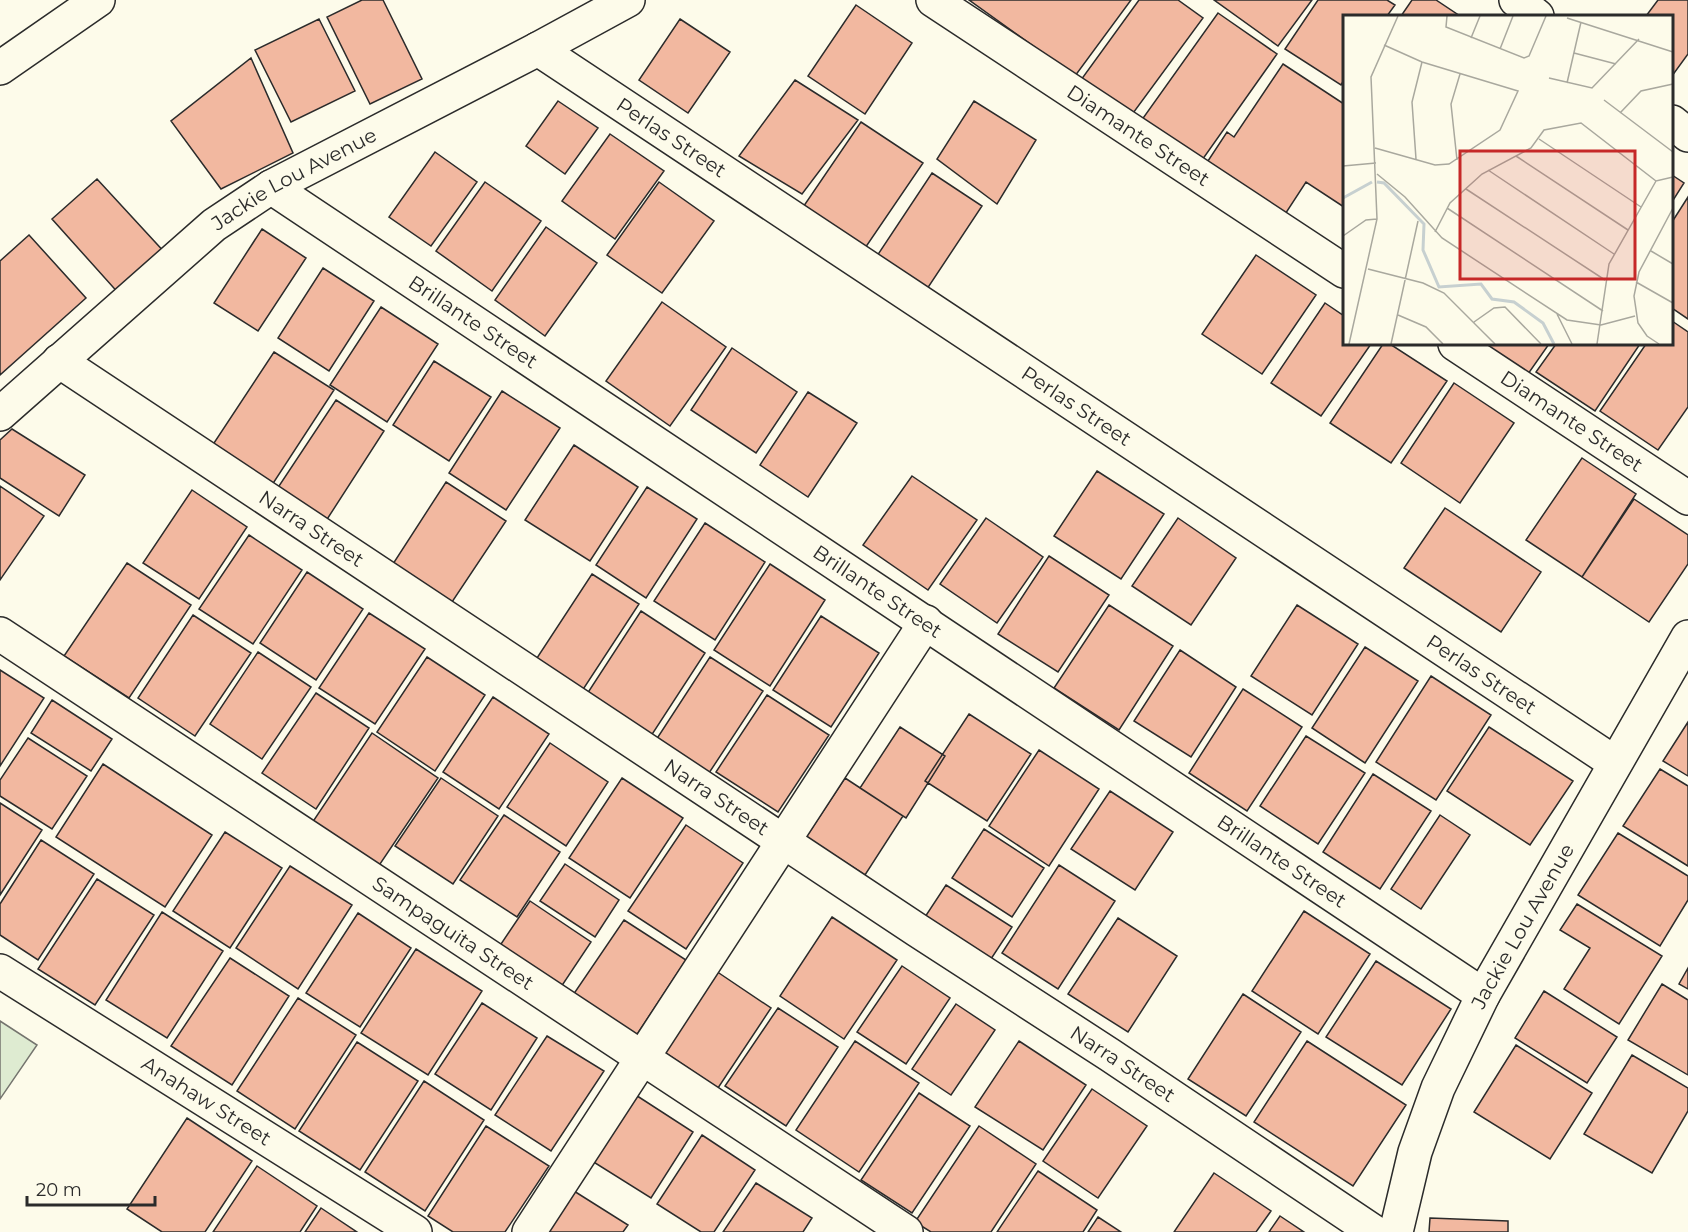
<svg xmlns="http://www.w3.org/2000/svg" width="1688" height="1232" viewBox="0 0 1688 1232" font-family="Montserrat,sans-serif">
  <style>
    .green { fill: #deebd1; stroke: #74746e; stroke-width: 1.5 }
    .building { fill: #f2b8a0; stroke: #2b2b2b; stroke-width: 1.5 }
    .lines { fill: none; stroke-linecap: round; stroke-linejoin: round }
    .minor-casing { stroke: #2b2b2b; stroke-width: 36 }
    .minor { stroke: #fdfbea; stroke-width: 33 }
    .labels { text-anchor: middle; stroke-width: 4.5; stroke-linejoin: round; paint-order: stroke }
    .street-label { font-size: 20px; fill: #2b2b2b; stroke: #fdfbea }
    .inset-river { fill: none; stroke: #c7d0d0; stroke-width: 3 }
    .inset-road { fill: none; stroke: #a9a89e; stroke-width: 1.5 }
    .view { fill: #c62828; fill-opacity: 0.15; stroke: #c62828; stroke-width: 3 }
    .inset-edge { fill: none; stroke: #2b2b2b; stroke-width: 3 }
  </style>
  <rect width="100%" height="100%" fill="#fdfbea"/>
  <path class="green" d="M0 1021 37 1045 0 1099Z"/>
  <path class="building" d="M362 0H383L422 79 370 104 327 17Z
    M969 0H1131L1075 76Z
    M1139 0H1178L1203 18 1128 120 1078 84Z
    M1214 0H1312L1278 46Z
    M1318 0H1387L1395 5 1387 16H1344V80L1341 85 1285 49Z
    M1412 0H1436L1460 16H1401Z
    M1658 0H1688V54L1672 76V16H1646Z
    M856 5 912 43 865 114 808 76Z
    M1218 13 1277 54 1200 163 1141 121Z
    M319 19 355 91 291 122 255 50Z
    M680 19 730 52 688 113 639 80Z
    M251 58 293 153 221 189 171 121Z
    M1283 64 1344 104V207L1306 182 1280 222 1202 170 1227 132 1234 137Z
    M795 80 858 120 802 194 739 156Z
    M558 101 598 128 565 174 526 146Z
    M974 101 1036 140 997 204 937 159Z
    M861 122 923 163 861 254 799 213Z
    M610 134 664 171 615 239 562 201Z
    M435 152 477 182 431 246 389 217Z
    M932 173 982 206 923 295 873 262Z
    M1672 175 1684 183 1672 202Z
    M97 179 167 255 121 296 52 219Z
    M485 182 541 221 492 291 436 251Z
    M659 182 714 221 662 293 607 255Z
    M1688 197V319L1672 308V222Z
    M546 227 597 263 545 336 495 300Z
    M262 229 306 258 258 331 214 303Z
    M29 235 86 298 0 375V261Z
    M1256 255 1316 295 1262 374 1202 334Z
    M323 268 374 301 329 371 278 338Z
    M662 302 726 347 670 426 606 381Z
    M1325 303 1344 316V344H1371L1321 416 1271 383Z
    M381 307 438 344 387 422 330 385Z
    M1672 321 1688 332V407L1658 450 1600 411 1646 344H1672Z
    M1383 344H1390L1447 381 1391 463 1330 423Z
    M1482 344H1549L1528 374Z
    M1556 344H1640L1595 411 1536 372Z
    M732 348 797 392 756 453 691 410Z
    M274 352 334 390 272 485 212 446Z
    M434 361 491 397 449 461 393 425Z
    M1454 383 1514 423 1460 503 1401 463Z
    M502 391 560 428 506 510 449 473Z
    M808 392 857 423 808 497 760 465Z
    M336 400 384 431 324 524 275 492Z
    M12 429 85 475 59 516 0 478V440Z
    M574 445 638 487 590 561 525 520Z
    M1582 458 1636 494 1582 577 1526 540Z
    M1097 471 1164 514 1121 579 1054 536Z
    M912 476 977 520 928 590 863 545Z
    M446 482 506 521 450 605 391 567Z
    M0 486 44 516 0 580Z
    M647 487 697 519 646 598 596 565Z
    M192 490 247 527 199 599 143 563Z
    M1634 499 1688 535V564L1649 622 1582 577Z
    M1445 508 1541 572 1501 632 1404 568Z
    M986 518 1043 557 997 623 940 584Z
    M1178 518 1236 558 1191 625 1132 586Z
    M705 523 765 562 715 640 654 601Z
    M249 535 302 570 253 644 199 609Z
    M1049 556 1109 595 1058 672 998 634Z
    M127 563 191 605 129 698 64 656Z
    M770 564 825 600 770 686 714 650Z
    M307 572 363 609 316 680 260 643Z
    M592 574 639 604 582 691 535 661Z
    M1109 605 1173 646 1119 730 1054 688Z
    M1297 605 1358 644 1312 715 1251 676Z
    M641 611 705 653 651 736 587 694Z
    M369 613 425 649 375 724 319 688Z
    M193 615 251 653 195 736 138 698Z
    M821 616 879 653 831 727 773 690Z
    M1365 647 1418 681 1365 763 1312 728Z
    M1180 650 1236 687 1191 757 1134 721Z
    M258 652 311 687 262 759 210 724Z
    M427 657 485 695 435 771 377 732Z
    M710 657 763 691 709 773 656 740Z
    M0 670 44 698 0 766Z
    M1431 676 1491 715 1436 800 1376 762Z
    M1243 689 1302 727 1247 811 1189 773Z
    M316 693 369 728 316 809 262 773Z
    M767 695 829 735 778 812 716 772Z
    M493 697 549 734 499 809 443 772Z
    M52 700 112 739 91 771 31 733Z
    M969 714 1031 754 987 821 925 781Z
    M1688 722V776L1663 761Z
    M900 727 945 756 906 818 860 788Z
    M1489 727 1573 781 1530 845 1447 791Z
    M372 733 438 778 378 867 312 823Z
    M1306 736 1365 773 1318 844 1260 806Z
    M28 738 87 776 52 829 0 796V780Z
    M550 743 608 782 566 846 507 807Z
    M1039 750 1099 789 1049 866 989 826Z
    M103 764 212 835 165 907 56 837Z
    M1660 769 1688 786V866L1623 826Z
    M1373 774 1431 811 1380 889 1323 852Z
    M441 778 498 816 453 884 395 846Z
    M622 778 683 818 630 898 569 858Z
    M845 778 903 816 865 875 806 837Z
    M1110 791 1173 832 1135 890 1071 849Z
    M0 803 42 830 0 895Z
    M504 815 560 852 517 917 460 880Z
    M1440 815 1470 835 1421 909 1391 889Z
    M686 825 743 863 686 949 628 911Z
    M984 829 1044 868 1012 917 952 878Z
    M225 832 282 868 230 948 173 911Z
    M1618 833 1688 876V900L1660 946 1578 895Z
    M41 840 94 874 38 960 0 935V904Z
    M565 864 619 900 595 937 540 901Z
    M1059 865 1115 901 1058 989 1002 953Z
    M290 866 352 905 298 989 236 948Z
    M97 879 154 915 95 1005 38 969Z
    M946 885 1012 927 989 962 923 920Z
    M530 901 591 942 557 993 495 953Z
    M1577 904 1662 956 1619 1024 1564 989 1590 948 1560 930Z
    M1304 911 1370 954 1318 1034 1252 991Z
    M162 912 223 951 167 1038 106 1000Z
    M358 913 411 948 360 1027 306 993Z
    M832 917 897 960 844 1039 780 996Z
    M1118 918 1177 956 1128 1032 1068 994Z
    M624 920 686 960 636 1036 573 995Z
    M416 949 482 991 428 1075 361 1033Z
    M230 958 289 996 232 1085 171 1046Z
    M1376 961 1451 1009 1402 1085 1326 1037Z
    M902 966 950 998 906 1064 857 1032Z
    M710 967 771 1008 718 1088 657 1047Z
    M1688 968V989L1679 984Z
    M1662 984 1688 1000V1075L1628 1040Z
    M1544 991 1617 1037 1587 1083 1515 1038Z
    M1243 994 1301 1032 1246 1116 1188 1079Z
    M298 998 356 1035 295 1129 237 1091Z
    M482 1003 537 1038 491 1110 435 1074Z
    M956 1004 995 1030 951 1095 912 1069Z
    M778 1008 838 1047 786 1126 725 1086Z
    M547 1036 604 1071 551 1151 495 1115Z
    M855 1041 919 1083 859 1172 796 1130Z
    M1019 1041 1086 1085 1043 1150 975 1107Z
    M1307 1041 1406 1105 1353 1186 1254 1122Z
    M357 1042 418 1081 360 1170 299 1131Z
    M1516 1045 1592 1093 1550 1159 1474 1112Z
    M1632 1055 1688 1088V1111L1652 1173 1584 1134Z
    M424 1081 484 1120 425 1211 365 1172Z
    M1092 1089 1147 1126 1098 1198 1043 1161Z
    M628 1090 693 1132 651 1198 584 1156Z
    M919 1093 970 1126 912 1213 861 1180Z
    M187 1118 252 1161 205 1232H162L127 1209Z
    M486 1126 549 1166 505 1232H453L428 1216Z
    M979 1126 1036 1164 991 1232H931L915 1222Z
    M702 1135 755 1170 714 1232H701L657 1204Z
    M257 1166 317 1206 300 1232H213Z
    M1038 1171 1097 1210 1083 1232H997Z
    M1214 1173 1271 1211 1256 1232H1174Z
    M756 1183 812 1218 803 1232H723Z
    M566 1186 628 1225 623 1232H536Z
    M321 1208 357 1232H305Z
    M1280 1216 1304 1232H1269Z
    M1098 1217 1121 1232H1088Z
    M1430 1218 1508 1221V1232H1429Z"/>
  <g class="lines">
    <g class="minor-casing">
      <g id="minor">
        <path id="s1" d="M933 0 1344 271"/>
        <path d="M1516 0 1537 16"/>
        <path id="s2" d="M538 49 1615 763"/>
        <path d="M0 68 98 0"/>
        <path d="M1672 122 1688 135"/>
        <path id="s3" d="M271 187 1483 995"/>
        <path id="s4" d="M1455 344 1688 498"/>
        <path id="s5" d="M59 361 917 930 1110 1055 1374 1232"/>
        <path id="s6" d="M0 414 214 225 271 187 538 49 628 0"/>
        <path id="s7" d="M0 634 906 1232"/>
        <path id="s8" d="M0 971 415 1232"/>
        <path d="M529 1232 926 622"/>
        <path id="s9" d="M1396 1232 1415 1152 1438 1088 1483 995 1688 637"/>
      </g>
    </g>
    <use href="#minor" class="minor"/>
  </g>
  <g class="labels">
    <g class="street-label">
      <text dy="7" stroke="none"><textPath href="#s1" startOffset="246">Diamante Street</textPath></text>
      <text dy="7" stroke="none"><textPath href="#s2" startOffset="160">Perlas Street</textPath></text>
      <text dy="7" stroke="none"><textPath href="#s6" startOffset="378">Jackie Lou Avenue</textPath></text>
      <text dy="7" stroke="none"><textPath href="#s3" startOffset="243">Brillante Street</textPath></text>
      <text dy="7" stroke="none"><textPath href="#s2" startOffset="646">Perlas Street</textPath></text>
      <text dy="7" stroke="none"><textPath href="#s4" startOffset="140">Diamante Street</textPath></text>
      <text dy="7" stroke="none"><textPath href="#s5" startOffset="303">Narra Street</textPath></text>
      <text dy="7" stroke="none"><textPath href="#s3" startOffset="729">Brillante Street</textPath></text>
      <text dy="7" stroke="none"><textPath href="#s2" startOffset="1132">Perlas Street</textPath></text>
      <text dy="7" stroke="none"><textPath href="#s5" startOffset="789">Narra Street</textPath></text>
      <text dy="7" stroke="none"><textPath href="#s3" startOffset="1215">Brillante Street</textPath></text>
      <text dy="7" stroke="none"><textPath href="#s9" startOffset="333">Jackie Lou Avenue</textPath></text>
      <text dy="7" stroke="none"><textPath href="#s7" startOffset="543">Sampaguita Street</textPath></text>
      <text dy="7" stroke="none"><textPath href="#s5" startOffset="1275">Narra Street</textPath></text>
      <text dy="7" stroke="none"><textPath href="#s8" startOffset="244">Anahaw Street</textPath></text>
    </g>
  </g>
  <g transform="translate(1343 15)">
    <rect width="330" height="330" fill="#fdfbea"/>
    <path class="inset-river" d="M34 167 41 168 81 209 80 235 96 272 138 269 149 284 171 287 200 308 211 329M0 183 29 167"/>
    <path class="inset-road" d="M104 1 103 12 181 43 186 41 203 1M224 3 330 37M128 23 137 1M157 34 170 1M231 38 273 49M206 63 249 73 296 24M224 68 238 7M261 85 330 137M277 98 298 76 330 69M196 124 298 192M32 133 92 150 106 149 157 115 175 76 79 47 41 30M173 141 285 215M73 144 69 87 79 47M114 145 108 89 117 59M0 151 33 148M145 155 271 239M34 159 62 182 99 223 224 305 258 310 292 301M123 174 262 265M104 193 260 296M92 217 107 188 139 159 188 133 201 115 238 108 313 166 330 162M0 221 23 205 34 204M308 236 330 249M25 254 80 268 101 278 152 329M293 267 330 288M214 299 229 329M55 300 83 312 100 329M131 307 151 293 162 292 198 329M6 329 34 204 28 62 55 1M48 329 75 206M254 329 266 249 313 166M316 329 304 321 295 308 291 281 296 257 330 193"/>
    <path class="view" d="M117 136H292V264H117Z"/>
    <rect width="330" height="330" class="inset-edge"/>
  </g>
  <path d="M27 1196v9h128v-9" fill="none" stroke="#2b2b2b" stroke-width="3"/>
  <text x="36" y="1196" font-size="18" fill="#2b2b2b" stroke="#fdfbea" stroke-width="4.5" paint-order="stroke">20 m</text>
</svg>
